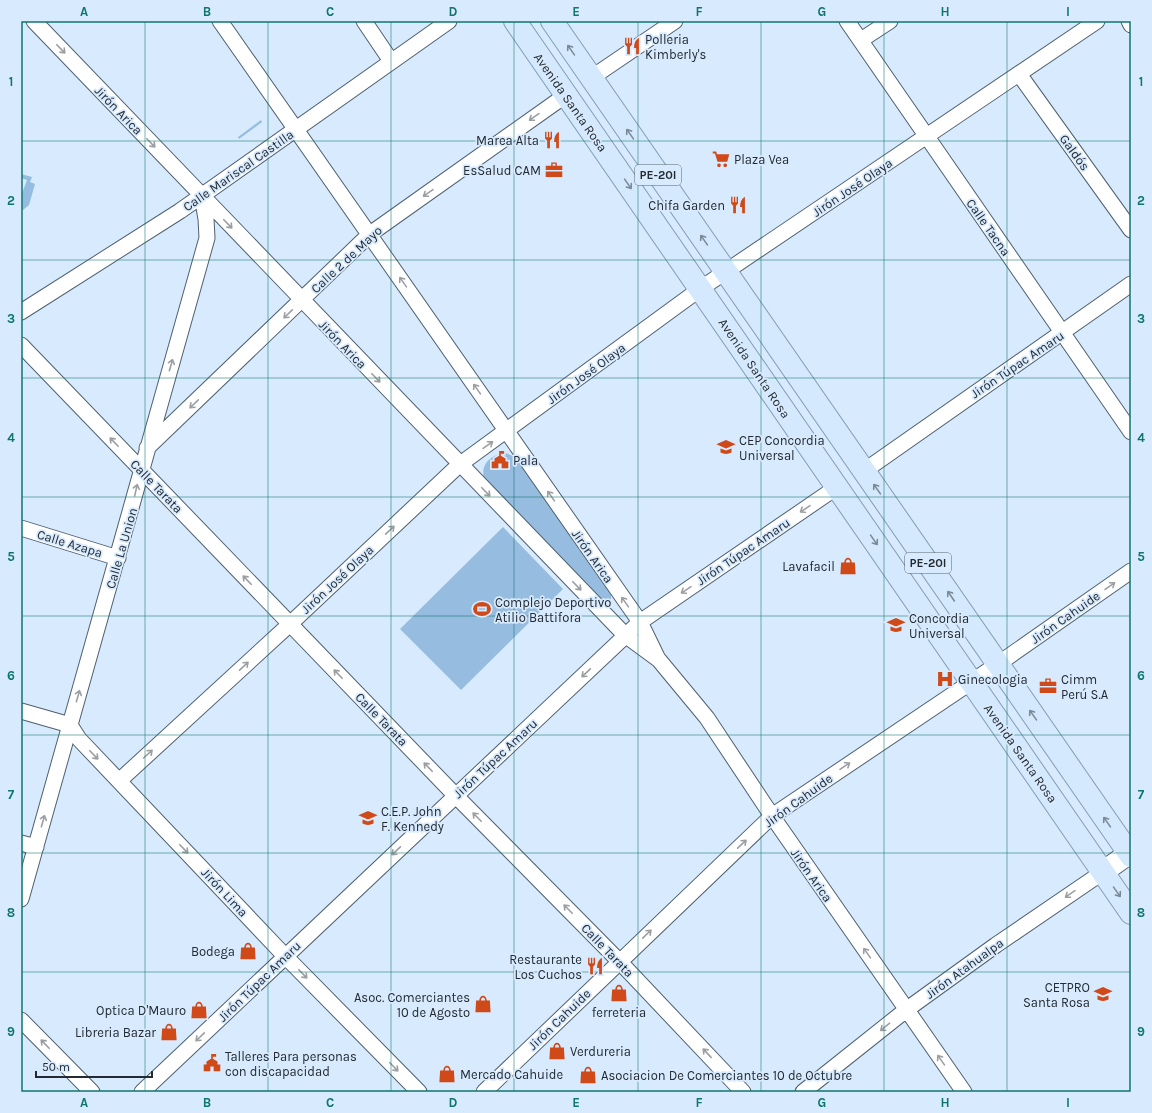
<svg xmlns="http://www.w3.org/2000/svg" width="1152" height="1113" viewBox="0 0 1152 1113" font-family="Karla,sans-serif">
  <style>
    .green { fill: #96bce0 }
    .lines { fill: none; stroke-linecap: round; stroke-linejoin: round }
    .street-casing { stroke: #4f606f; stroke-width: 17 }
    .secondary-casing { stroke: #4f606f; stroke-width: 23 }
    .primary-casing { stroke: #849db5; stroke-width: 24 }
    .street { stroke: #fff; stroke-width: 15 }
    .secondary { stroke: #fff; stroke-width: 21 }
    .primary { stroke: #d4e9fd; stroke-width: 22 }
    .oneway { stroke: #9c9fa2 }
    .oneway2 { stroke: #7c8a97 }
    .grid { fill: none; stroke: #0f766e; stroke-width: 1; stroke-opacity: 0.55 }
    .labels { text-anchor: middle; stroke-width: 3.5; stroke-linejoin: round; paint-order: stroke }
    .shield { fill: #d8eafd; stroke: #59646e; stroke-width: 1 }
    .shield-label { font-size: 12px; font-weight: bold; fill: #232a31 }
    .poi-label { font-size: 13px; fill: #232a31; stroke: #d8eafd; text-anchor: start }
    .street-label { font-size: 13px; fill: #232a31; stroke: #d8eafd }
    .neatline { fill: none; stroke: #0f766e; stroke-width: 1.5 }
    .grid-label { font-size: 13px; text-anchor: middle; font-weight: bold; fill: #0f766e }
  </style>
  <rect width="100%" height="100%" fill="#d8eafd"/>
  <path class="green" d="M261 120 262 122 239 139 238 137Z
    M21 174 32 177 30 182 35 184 29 205 23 210 21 209V196L27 180 21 178Z
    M506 453 517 458 611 593V599L605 603 603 602 484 478C480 463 493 454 506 453Z
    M503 527 563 589 461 690 400 629Z"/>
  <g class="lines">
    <g class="street-casing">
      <path id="street" d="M34 21 625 635 659 660 707 718 772 816 964 1092
        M220 21 640 622 657 657
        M364 21 391 61
        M847 21 1131 432
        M1129 21 1131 25
        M861 40 890 21
        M1019 74 1131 230
        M591 78 675 21
        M21 312 180 211 449 21
        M21 345 455 795 619 961 743 1092
        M147 448 370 234 566 95
        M864 471 1131 284
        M21 528 118 558
        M21 711 70 725 79 739 285 956 419 1092
        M119 781 290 624 459 465 700 289 1097 21
        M21 843 36 847
        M21 899 207 238 206 219 202 196
        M21 1020 92 1092
        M142 1092 640 622 837 487
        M484 1092 772 816 998 664 1131 571
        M803 1092 906 1010 996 945 1103 872"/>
    </g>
    <g class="secondary-casing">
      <path id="secondary" d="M1103 872 1131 852"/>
    </g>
    <g class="primary-casing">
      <path id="primary" d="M515 21 1131 913
        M552 21 1131 856"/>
    </g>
    <use href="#street" class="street"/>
    <use href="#secondary" class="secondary"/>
    <use href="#primary" class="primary"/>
  </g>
  <defs><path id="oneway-shaft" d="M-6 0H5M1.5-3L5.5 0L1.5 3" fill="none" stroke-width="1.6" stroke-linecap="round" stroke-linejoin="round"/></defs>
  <g class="oneway">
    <use href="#oneway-shaft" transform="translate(61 49) rotate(46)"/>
    <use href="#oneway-shaft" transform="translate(534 117) rotate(145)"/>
    <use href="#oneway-shaft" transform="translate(151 143) rotate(46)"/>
    <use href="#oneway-shaft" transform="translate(428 193) rotate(145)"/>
    <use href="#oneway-shaft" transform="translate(228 224) rotate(46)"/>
    <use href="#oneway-shaft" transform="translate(403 282) rotate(-125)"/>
    <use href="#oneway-shaft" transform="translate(288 314) rotate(136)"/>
    <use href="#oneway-shaft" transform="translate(171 365) rotate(-74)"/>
    <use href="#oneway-shaft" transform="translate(376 378) rotate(46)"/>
    <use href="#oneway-shaft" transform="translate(477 389) rotate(-125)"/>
    <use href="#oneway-shaft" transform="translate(194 404) rotate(136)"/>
    <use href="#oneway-shaft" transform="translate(114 442) rotate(-134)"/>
    <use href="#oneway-shaft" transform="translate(488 445) rotate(-35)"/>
    <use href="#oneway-shaft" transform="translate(136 490) rotate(-77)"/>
    <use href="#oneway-shaft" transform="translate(486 492) rotate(46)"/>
    <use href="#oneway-shaft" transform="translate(551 496) rotate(-125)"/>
    <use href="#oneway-shaft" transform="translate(805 509) rotate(146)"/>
    <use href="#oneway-shaft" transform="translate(390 530) rotate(-43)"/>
    <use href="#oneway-shaft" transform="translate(247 580) rotate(-134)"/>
    <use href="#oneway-shaft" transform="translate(577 586) rotate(46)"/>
    <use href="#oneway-shaft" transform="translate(1110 586) rotate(-35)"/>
    <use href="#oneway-shaft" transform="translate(686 590) rotate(146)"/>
    <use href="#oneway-shaft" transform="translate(625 602) rotate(-125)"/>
    <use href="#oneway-shaft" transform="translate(244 666) rotate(-43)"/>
    <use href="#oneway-shaft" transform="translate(586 673) rotate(137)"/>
    <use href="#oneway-shaft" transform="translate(338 674) rotate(-134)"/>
    <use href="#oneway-shaft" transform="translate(78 696) rotate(-74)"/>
    <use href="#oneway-shaft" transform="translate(148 754) rotate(-42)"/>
    <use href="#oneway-shaft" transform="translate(94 755) rotate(46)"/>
    <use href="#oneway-shaft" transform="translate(845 766) rotate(-34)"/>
    <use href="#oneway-shaft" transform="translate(428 767) rotate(-134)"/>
    <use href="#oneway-shaft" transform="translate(477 817) rotate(-135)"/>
    <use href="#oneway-shaft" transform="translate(43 821) rotate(-74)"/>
    <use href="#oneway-shaft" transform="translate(742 844) rotate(-43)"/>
    <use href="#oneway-shaft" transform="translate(184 849) rotate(46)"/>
    <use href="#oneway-shaft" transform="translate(396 851) rotate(137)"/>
    <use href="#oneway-shaft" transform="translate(1070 894) rotate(145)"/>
    <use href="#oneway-shaft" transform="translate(568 909) rotate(-135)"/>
    <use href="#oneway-shaft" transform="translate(647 934) rotate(-44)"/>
    <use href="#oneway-shaft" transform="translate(867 953) rotate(-125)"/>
    <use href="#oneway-shaft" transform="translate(303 974) rotate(46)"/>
    <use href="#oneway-shaft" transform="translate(885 1027) rotate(141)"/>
    <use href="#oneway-shaft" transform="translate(200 1037) rotate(136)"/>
    <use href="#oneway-shaft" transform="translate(45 1044) rotate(-134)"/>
    <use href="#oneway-shaft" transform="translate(707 1053) rotate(-133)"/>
    <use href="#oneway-shaft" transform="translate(941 1060) rotate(-125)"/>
    <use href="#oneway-shaft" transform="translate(394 1067) rotate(46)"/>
  </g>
  <g class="oneway2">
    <use href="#oneway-shaft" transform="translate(571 50) rotate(-125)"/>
    <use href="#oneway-shaft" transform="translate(630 134) rotate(-125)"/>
    <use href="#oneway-shaft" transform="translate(628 184) rotate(55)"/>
    <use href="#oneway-shaft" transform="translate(704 240) rotate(-125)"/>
    <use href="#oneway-shaft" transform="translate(877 489) rotate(-125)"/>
    <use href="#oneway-shaft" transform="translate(874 540) rotate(55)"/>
    <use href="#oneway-shaft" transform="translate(951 596) rotate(-124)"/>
    <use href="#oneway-shaft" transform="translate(1033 715) rotate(-125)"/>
    <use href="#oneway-shaft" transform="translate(1107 822) rotate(-125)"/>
    <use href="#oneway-shaft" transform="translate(1117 892) rotate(55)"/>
  </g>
  <path class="grid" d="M145 21V1092M268 21V1092M391 21V1092M514 21V1092M638 21V1092M761 21V1092M884 21V1092M1007 21V1092M21 141H1131M21 260H1131M21 378H1131M21 497H1131M21 616H1131M21 735H1131M21 853H1131M21 972H1131"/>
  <defs>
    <g id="restaurant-bare" transform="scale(1.38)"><path d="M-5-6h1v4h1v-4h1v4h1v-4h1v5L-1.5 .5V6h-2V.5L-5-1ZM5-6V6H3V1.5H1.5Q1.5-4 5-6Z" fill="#d04919" stroke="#d8eafd" stroke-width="2.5" paint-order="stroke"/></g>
    <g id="supermarket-bare" transform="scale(1.38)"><path d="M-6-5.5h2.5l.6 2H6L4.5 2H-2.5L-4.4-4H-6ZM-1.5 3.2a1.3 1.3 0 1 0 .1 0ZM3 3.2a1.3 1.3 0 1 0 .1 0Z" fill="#d04919" stroke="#d8eafd" stroke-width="2.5" paint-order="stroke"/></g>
    <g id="office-bare" transform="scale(1.38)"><path d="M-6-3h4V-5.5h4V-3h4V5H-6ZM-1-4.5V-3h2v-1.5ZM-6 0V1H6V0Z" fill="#d04919" stroke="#d8eafd" stroke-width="2.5" paint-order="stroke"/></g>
    <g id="school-bare" transform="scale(1.38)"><path d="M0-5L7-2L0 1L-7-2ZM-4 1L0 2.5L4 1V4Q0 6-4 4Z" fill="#d04919" stroke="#d8eafd" stroke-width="2.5" paint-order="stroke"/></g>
    <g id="civic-bare" transform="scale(1.38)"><path d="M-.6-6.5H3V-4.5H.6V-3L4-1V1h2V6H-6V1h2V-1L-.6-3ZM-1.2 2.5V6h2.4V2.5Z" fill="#d04919" stroke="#d8eafd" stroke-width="2.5" paint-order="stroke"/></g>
    <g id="shop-bare" transform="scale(1.38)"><path d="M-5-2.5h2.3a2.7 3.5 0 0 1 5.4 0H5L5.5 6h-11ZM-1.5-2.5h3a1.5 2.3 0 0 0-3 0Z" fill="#d04919" stroke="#d8eafd" stroke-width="2.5" paint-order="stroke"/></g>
    <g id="stadium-bare" transform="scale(1.38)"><path d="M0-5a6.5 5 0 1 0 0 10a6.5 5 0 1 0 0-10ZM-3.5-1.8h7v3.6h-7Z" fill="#d04919" stroke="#d8eafd" stroke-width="2.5" paint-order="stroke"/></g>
    <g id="hospital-bare" transform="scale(1.38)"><path d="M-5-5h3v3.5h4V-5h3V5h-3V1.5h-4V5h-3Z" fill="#d04919" stroke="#d8eafd" stroke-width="2.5" paint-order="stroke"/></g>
    <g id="university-bare" transform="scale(1.38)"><path d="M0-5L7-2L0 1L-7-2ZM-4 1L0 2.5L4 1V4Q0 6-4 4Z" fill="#d04919" stroke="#d8eafd" stroke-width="2.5" paint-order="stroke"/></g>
  </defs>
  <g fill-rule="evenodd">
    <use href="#restaurant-bare" x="632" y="46"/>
    <use href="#restaurant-bare" x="552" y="140"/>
    <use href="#supermarket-bare" x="721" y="159"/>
    <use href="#office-bare" x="554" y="170"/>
    <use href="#restaurant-bare" x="738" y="205"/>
    <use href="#school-bare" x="726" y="447"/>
    <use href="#civic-bare" x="500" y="460"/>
    <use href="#shop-bare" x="848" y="566"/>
    <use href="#stadium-bare" x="482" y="609"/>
    <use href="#school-bare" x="896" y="625"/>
    <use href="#hospital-bare" x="945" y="679"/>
    <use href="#office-bare" x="1048" y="686"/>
    <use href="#university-bare" x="368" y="818"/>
    <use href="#shop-bare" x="248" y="951"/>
    <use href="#restaurant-bare" x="595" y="966"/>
    <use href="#shop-bare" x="619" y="993"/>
    <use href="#university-bare" x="1103" y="994"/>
    <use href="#shop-bare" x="483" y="1004"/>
    <use href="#shop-bare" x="199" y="1010"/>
    <use href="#shop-bare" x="169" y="1032"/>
    <use href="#shop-bare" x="557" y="1051"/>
    <use href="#civic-bare" x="212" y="1063"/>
    <use href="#shop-bare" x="447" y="1074"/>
    <use href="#shop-bare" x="588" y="1075"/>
  </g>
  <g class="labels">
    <g class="shield">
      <rect x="635" y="165" width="46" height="20" rx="3"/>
      <rect x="905" y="553" width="46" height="20" rx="3"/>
    </g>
    <g class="shield-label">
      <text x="658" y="179">PE-20I</text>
      <text x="928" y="567">PE-20I</text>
    </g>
    <g class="poi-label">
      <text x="645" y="44">Polleria<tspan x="645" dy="15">Kimberly's</tspan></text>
      <text x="539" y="145" text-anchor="end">Marea Alta</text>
      <text x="734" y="164">Plaza Vea</text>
      <text x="541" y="175" text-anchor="end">EsSalud CAM</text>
      <text x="725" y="210" text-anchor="end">Chifa Garden</text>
      <text x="739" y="445">CEP Concordia<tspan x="739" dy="15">Universal</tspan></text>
      <text x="513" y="465">Pala</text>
      <text x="835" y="571" text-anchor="end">Lavafacil</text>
      <text x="495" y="607">Complejo Deportivo<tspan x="495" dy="15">Atilio Battifora</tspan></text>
      <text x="909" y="623">Concordia<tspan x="909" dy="15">Universal</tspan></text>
      <text x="958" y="684">Ginecologia</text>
      <text x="1061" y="684">Cimm<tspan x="1061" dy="15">Perú S.A</tspan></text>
      <text x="381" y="816">C.E.P. John<tspan x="381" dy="15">F. Kennedy</tspan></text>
      <text x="235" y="956" text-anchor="end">Bodega</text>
      <text x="582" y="964" text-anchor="end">Restaurante<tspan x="582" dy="15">Los Cuchos</tspan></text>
      <text x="1090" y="992" text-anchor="end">CETPRO<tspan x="1090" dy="15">Santa Rosa</tspan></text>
      <text x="470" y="1002" text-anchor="end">Asoc. Comerciantes<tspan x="470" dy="15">10 de Agosto</tspan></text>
      <text x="186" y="1015" text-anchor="end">Optica D'Mauro</text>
      <text x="619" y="1017" text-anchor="middle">ferreteria</text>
      <text x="156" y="1037" text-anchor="end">Libreria Bazar</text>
      <text x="570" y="1056">Verdureria</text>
      <text x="225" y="1061">Talleres Para personas<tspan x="225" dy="15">con discapacidad</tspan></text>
      <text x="460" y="1079">Mercado Cahuide</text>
      <text x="601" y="1080">Asociacion De Comerciantes 10 de Octubre</text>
    </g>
    <g class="street-label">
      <text transform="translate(571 102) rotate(55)" y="5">Avenida Santa Rosa</text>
      <text transform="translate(119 110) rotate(46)" y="5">Jirón Arica</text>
      <text transform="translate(1075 152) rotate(54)" y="5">Galdós</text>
      <text transform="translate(238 170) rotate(-35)" y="5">Calle Mariscal Castilla</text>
      <text transform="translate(852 187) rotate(-34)" y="5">Jirón José Olaya</text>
      <text transform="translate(989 227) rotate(55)" y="5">Calle Tacna</text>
      <text transform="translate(346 259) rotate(-43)" y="5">Calle 2 de Mayo</text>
      <text transform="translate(343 344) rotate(46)" y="5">Jirón Arica</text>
      <text transform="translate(1017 364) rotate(-34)" y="5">Jirón Túpac Amaru</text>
      <text transform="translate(755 368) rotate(56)" y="5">Avenida Santa Rosa</text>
      <text transform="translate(586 373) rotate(-36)" y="5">Jirón José Olaya</text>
      <text transform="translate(157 486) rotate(46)" y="5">Calle Tarata</text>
      <text transform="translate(70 543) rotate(17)" y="5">Calle Azapa</text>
      <text transform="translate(121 548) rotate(-74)" y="5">Calle La Union</text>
      <text transform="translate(743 551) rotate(-34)" y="5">Jirón Túpac Amaru</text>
      <text transform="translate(593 556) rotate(55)" y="5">Jirón Arica</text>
      <text transform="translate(337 579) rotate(-43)" y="5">Jirón José Olaya</text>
      <text transform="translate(1065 617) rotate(-35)" y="5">Jirón Cahuide</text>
      <text transform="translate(382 719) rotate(46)" y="5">Calle Tarata</text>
      <text transform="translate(1021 753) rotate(55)" y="5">Avenida Santa Rosa</text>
      <text transform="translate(495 758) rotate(-43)" y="5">Jirón Túpac Amaru</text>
      <text transform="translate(798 800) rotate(-36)" y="5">Jirón Cahuide</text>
      <text transform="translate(812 875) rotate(55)" y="5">Jirón Arica</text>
      <text transform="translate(225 892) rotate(47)" y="5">Jirón Lima</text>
      <text transform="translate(608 950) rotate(46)" y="5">Calle Tarata</text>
      <text transform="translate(964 968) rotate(-36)" y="5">Jirón Atahualpa</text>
      <text transform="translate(259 981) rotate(-44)" y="5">Jirón Túpac Amaru</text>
      <text transform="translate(559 1019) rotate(-44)" y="5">Jirón Cahuide</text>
    </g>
  </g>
  <rect width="1152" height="1113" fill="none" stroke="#d8eafd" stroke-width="44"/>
  <path d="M36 1071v6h116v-6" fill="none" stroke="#232a31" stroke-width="2"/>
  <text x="42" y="1071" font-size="12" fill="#232a31" stroke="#d8eafd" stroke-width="3" paint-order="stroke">50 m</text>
  <rect x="22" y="22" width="1108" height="1069" class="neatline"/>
  <g class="grid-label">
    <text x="84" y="16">A</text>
    <text x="207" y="16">B</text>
    <text x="330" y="16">C</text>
    <text x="453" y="16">D</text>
    <text x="576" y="16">E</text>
    <text x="699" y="16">F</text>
    <text x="822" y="16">G</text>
    <text x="945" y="16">H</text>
    <text x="1068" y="16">I</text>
    <text x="11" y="86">1</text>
    <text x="1141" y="86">1</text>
    <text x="11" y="205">2</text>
    <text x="1141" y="205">2</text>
    <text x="11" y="323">3</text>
    <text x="1141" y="323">3</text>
    <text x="11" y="442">4</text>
    <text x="1141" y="442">4</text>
    <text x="11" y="561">5</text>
    <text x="1141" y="561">5</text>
    <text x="11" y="680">6</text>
    <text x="1141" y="680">6</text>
    <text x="11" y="799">7</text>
    <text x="1141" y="799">7</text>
    <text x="11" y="917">8</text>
    <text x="1141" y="917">8</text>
    <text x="11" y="1036">9</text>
    <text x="1141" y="1036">9</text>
    <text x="84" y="1107">A</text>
    <text x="207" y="1107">B</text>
    <text x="330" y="1107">C</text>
    <text x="453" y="1107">D</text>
    <text x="576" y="1107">E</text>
    <text x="699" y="1107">F</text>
    <text x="822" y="1107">G</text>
    <text x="945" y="1107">H</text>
    <text x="1068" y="1107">I</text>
  </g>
</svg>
